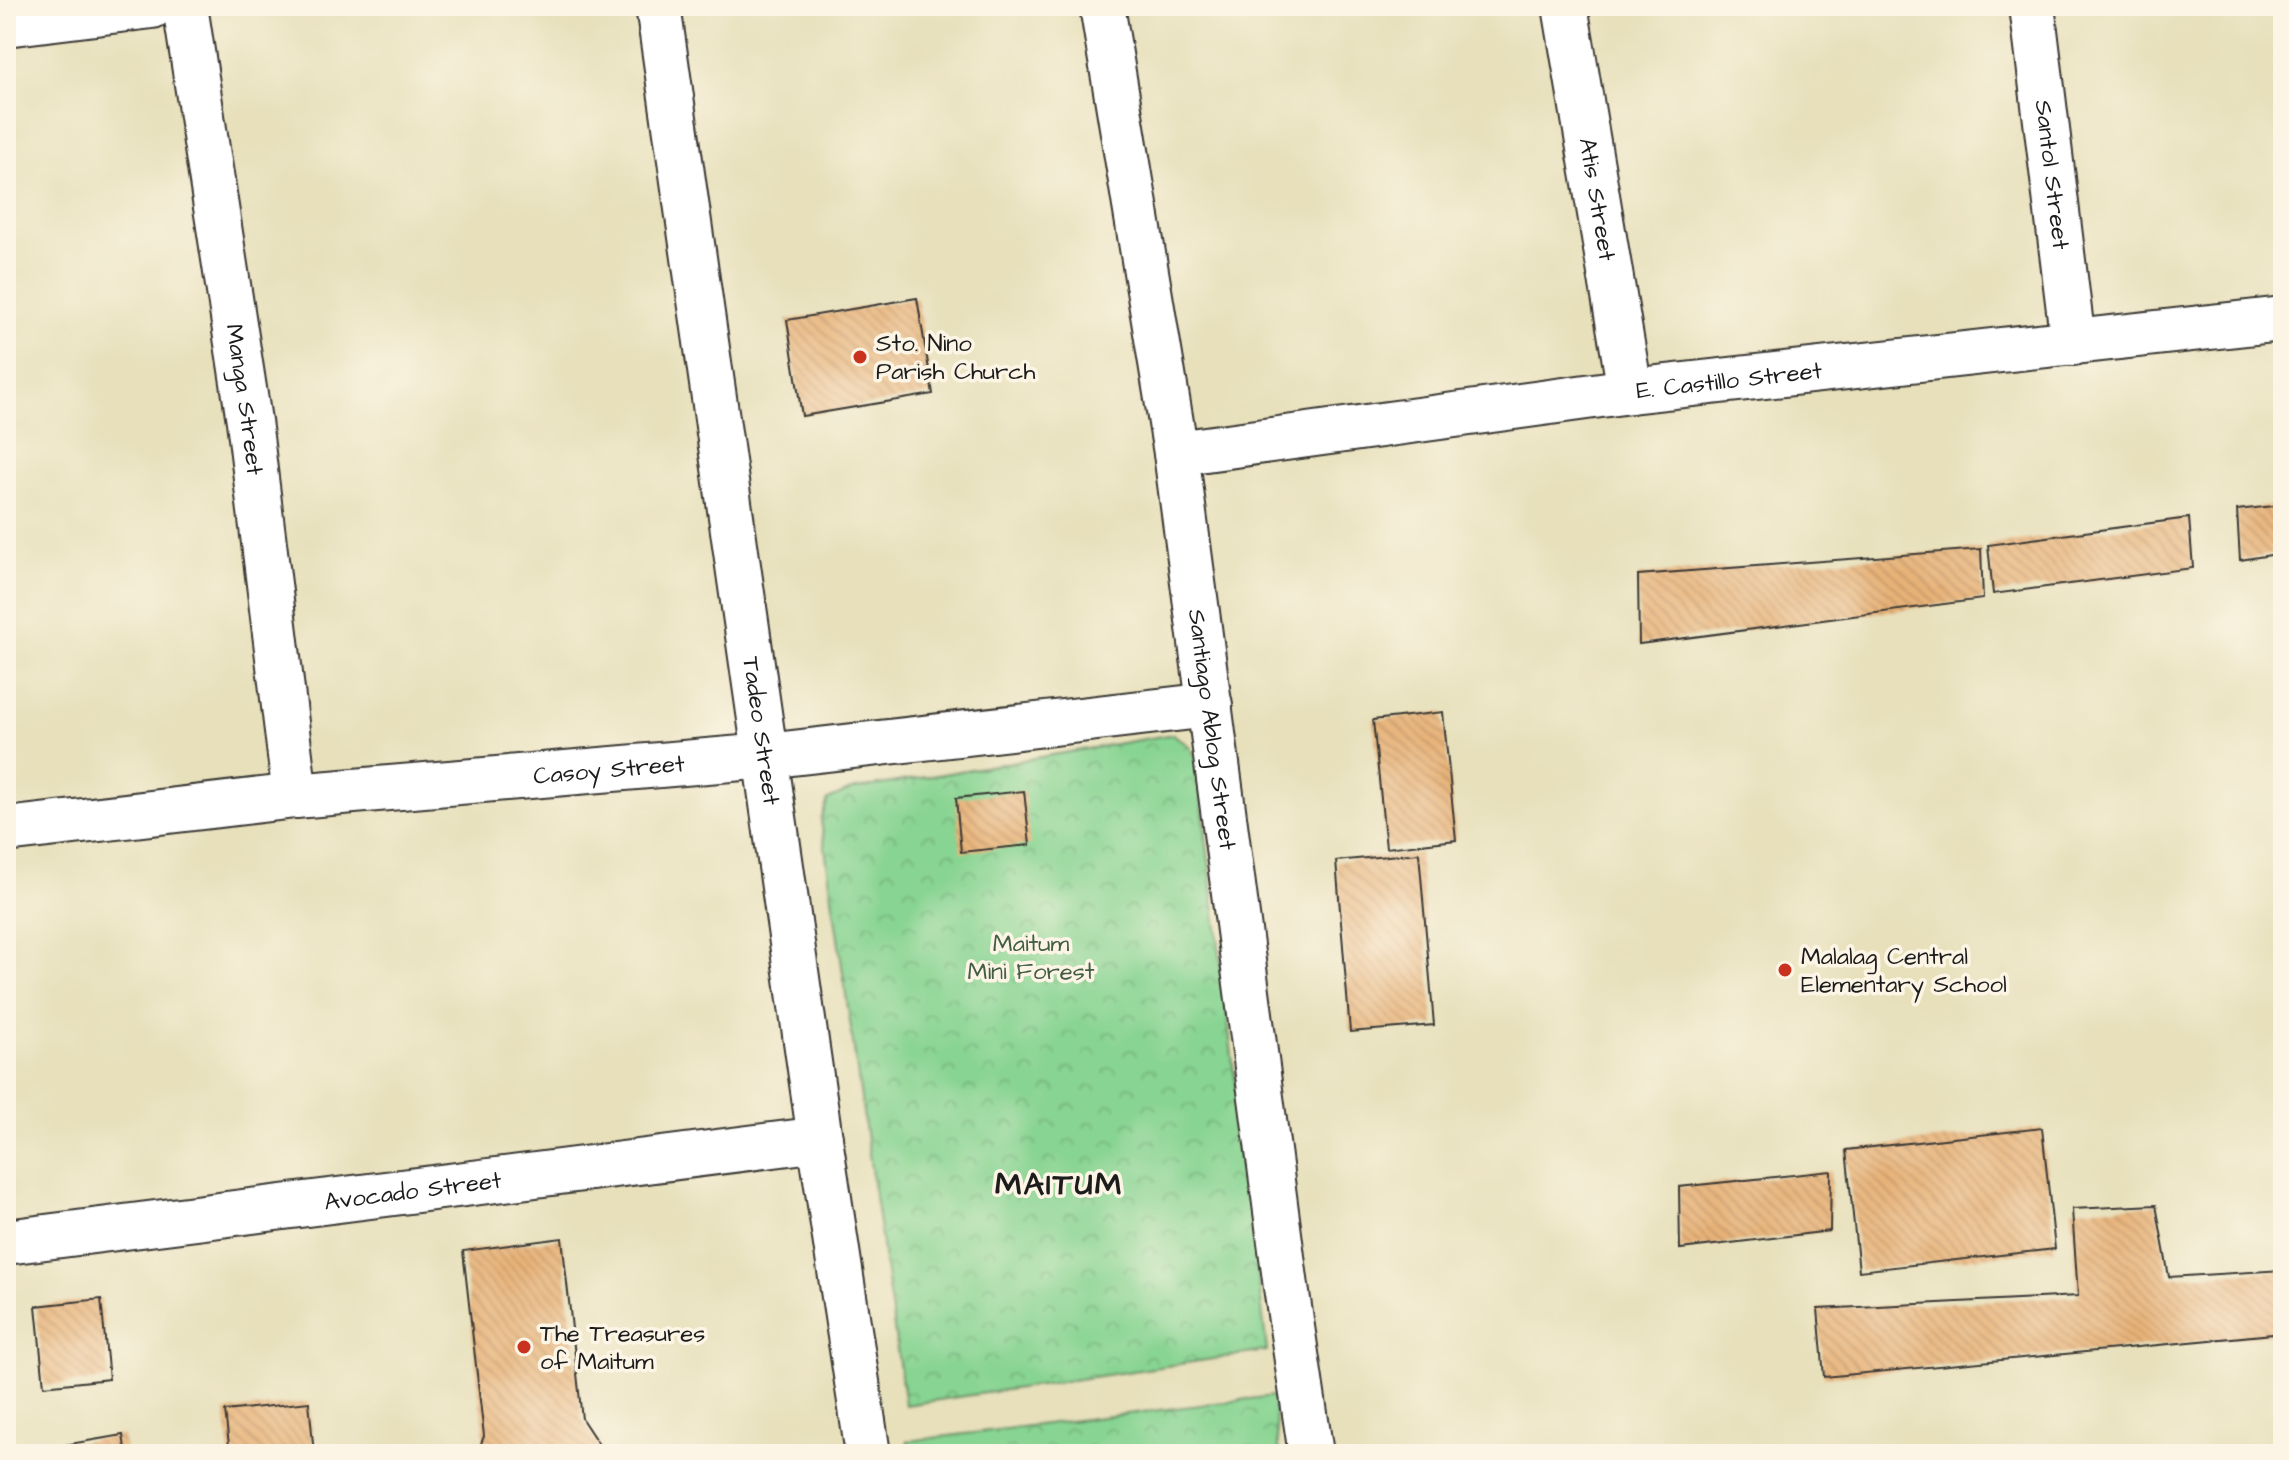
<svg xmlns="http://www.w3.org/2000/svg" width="2289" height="1460" viewBox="0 0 2289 1460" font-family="'Architects Daughter',sans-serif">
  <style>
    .park { fill: url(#park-crowns); stroke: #527857; stroke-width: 2 }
    .building { fill: url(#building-back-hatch) }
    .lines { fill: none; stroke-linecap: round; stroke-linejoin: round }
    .street-casing { stroke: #3a3934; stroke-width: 48 }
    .street { stroke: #fff; stroke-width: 44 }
    .poi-dot { fill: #c8321e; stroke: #fcf5e5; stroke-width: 3 }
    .labels { text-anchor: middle; stroke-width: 7; stroke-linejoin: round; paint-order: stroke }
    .street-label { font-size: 24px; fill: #1c1c1c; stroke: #fcf5e5 }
    .poi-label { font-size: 24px; fill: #1c1c1c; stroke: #fcf5e5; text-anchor: start }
    .park-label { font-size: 24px; fill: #425c45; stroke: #fcf5e5 }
    .district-label { font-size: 32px; font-weight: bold; letter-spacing: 2px; fill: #1c1c1c; stroke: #fcf5e5 }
  </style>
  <defs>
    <pattern id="park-crowns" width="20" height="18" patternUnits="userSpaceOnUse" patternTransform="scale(2)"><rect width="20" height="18" fill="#88d492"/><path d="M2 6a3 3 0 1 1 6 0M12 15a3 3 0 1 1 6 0" fill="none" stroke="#75b57d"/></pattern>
    <pattern id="building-back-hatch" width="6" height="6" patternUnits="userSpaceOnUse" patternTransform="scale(2)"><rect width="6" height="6" fill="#e7b278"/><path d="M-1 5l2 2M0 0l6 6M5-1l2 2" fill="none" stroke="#c69867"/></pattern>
  </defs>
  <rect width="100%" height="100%" fill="#fcf5e5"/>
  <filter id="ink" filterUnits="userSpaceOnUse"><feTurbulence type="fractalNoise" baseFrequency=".0125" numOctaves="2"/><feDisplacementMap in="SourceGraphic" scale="16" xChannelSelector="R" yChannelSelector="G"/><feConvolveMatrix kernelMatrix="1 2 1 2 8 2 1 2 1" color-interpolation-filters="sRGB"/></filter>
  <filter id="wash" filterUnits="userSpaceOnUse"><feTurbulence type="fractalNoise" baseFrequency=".006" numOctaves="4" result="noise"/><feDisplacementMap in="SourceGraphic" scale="32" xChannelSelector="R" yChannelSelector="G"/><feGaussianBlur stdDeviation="1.8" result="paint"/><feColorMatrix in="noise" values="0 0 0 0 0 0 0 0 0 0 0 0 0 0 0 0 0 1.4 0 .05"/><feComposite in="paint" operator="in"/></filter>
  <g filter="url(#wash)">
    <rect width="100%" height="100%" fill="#e7e0bb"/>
    <path class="park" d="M1173 734 1189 746 1197 760 1267 1351 905 1405 821 820 828 800 851 790Z
      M1273 1396 1279 1454H909L907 1441Z"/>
    <g id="blocks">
      <path class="building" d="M917 298 933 394 802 416 787 320Z
        M2283 505V553L2240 560 2237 510Z
        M2189 518 2193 568 1993 594 1988 545Z
        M1981 549 1983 599 1639 644 1638 575Z
        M1443 712 1456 840 1386 848 1373 720Z
        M1024 791 1030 845 961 852 956 798Z
        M1419 853 1434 1025 1350 1032 1336 861Z
        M2042 1128 2055 1249 1859 1271 1846 1150Z
        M1831 1171 1830 1231 1680 1249 1679 1187Z
        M2156 1205 2169 1277 2283 1270V1333L1824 1377 1818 1309 2078 1296 2072 1209Z
        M562 1238 582 1419 605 1454H477L484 1436 463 1251Z
        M101 1299 109 1379 44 1386 36 1306Z
        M309 1402 314 1454H230L225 1411Z
        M123 1435 126 1454H59L58 1446Z"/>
    </g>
  </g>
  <g filter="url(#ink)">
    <use href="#blocks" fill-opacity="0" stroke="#3a3934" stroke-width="2"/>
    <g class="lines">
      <g class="street-casing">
        <g id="street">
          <path id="s1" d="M185 6 249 421 295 796"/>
          <path id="s2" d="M658 6 820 1139 868 1454"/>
          <path id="s3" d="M1102 6 1176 453 1286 1287 1311 1454"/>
          <path id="s4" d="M1565 6 1630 391"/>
          <path id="s5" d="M2032 6 2073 343"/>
          <path d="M6 24 152 6"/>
          <path id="s6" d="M1176 453 1630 391 2283 319"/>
          <path id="s7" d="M6 830 295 796 766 756 1210 705"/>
          <path id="s8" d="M6 1242 820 1139"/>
        </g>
      </g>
      <use href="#street" class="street"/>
    </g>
  </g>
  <g class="poi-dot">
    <circle cx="860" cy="357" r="8"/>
    <circle cx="1785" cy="970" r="8"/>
    <circle cx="524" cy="1347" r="8"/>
  </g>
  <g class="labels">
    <g class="street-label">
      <text dy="8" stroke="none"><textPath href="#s5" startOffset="170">Santol Street</textPath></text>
      <text dy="8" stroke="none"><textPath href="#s4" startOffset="196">Atis Street</textPath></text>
      <text dy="8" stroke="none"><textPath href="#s6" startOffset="558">E. Castillo Street</textPath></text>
      <text dy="8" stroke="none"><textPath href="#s1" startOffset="398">Manga Street</textPath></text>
      <text dy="8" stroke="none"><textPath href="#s3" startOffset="732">Santiago Ablog Street</textPath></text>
      <text dy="8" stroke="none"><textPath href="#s2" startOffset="732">Tadeo Street</textPath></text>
      <text dy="8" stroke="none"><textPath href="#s7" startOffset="606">Casoy Street</textPath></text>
      <text dy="8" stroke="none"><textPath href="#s8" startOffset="410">Avocado Street</textPath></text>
    </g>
    <g class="poi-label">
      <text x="876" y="351">Sto. Nino<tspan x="876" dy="28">Parish Church</tspan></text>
      <text x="1801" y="964">Malalag Central<tspan x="1801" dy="28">Elementary School</tspan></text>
      <text x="540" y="1341">The Treasures<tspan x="540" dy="28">of Maitum</tspan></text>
    </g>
    <g class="park-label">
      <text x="1031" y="951">Maitum<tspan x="1031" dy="28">Mini Forest</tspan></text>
    </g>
    <g class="district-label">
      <text x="1059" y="1194">MAITUM</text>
    </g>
  </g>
  <rect width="2289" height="1460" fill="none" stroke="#fcf5e5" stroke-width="32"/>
</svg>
